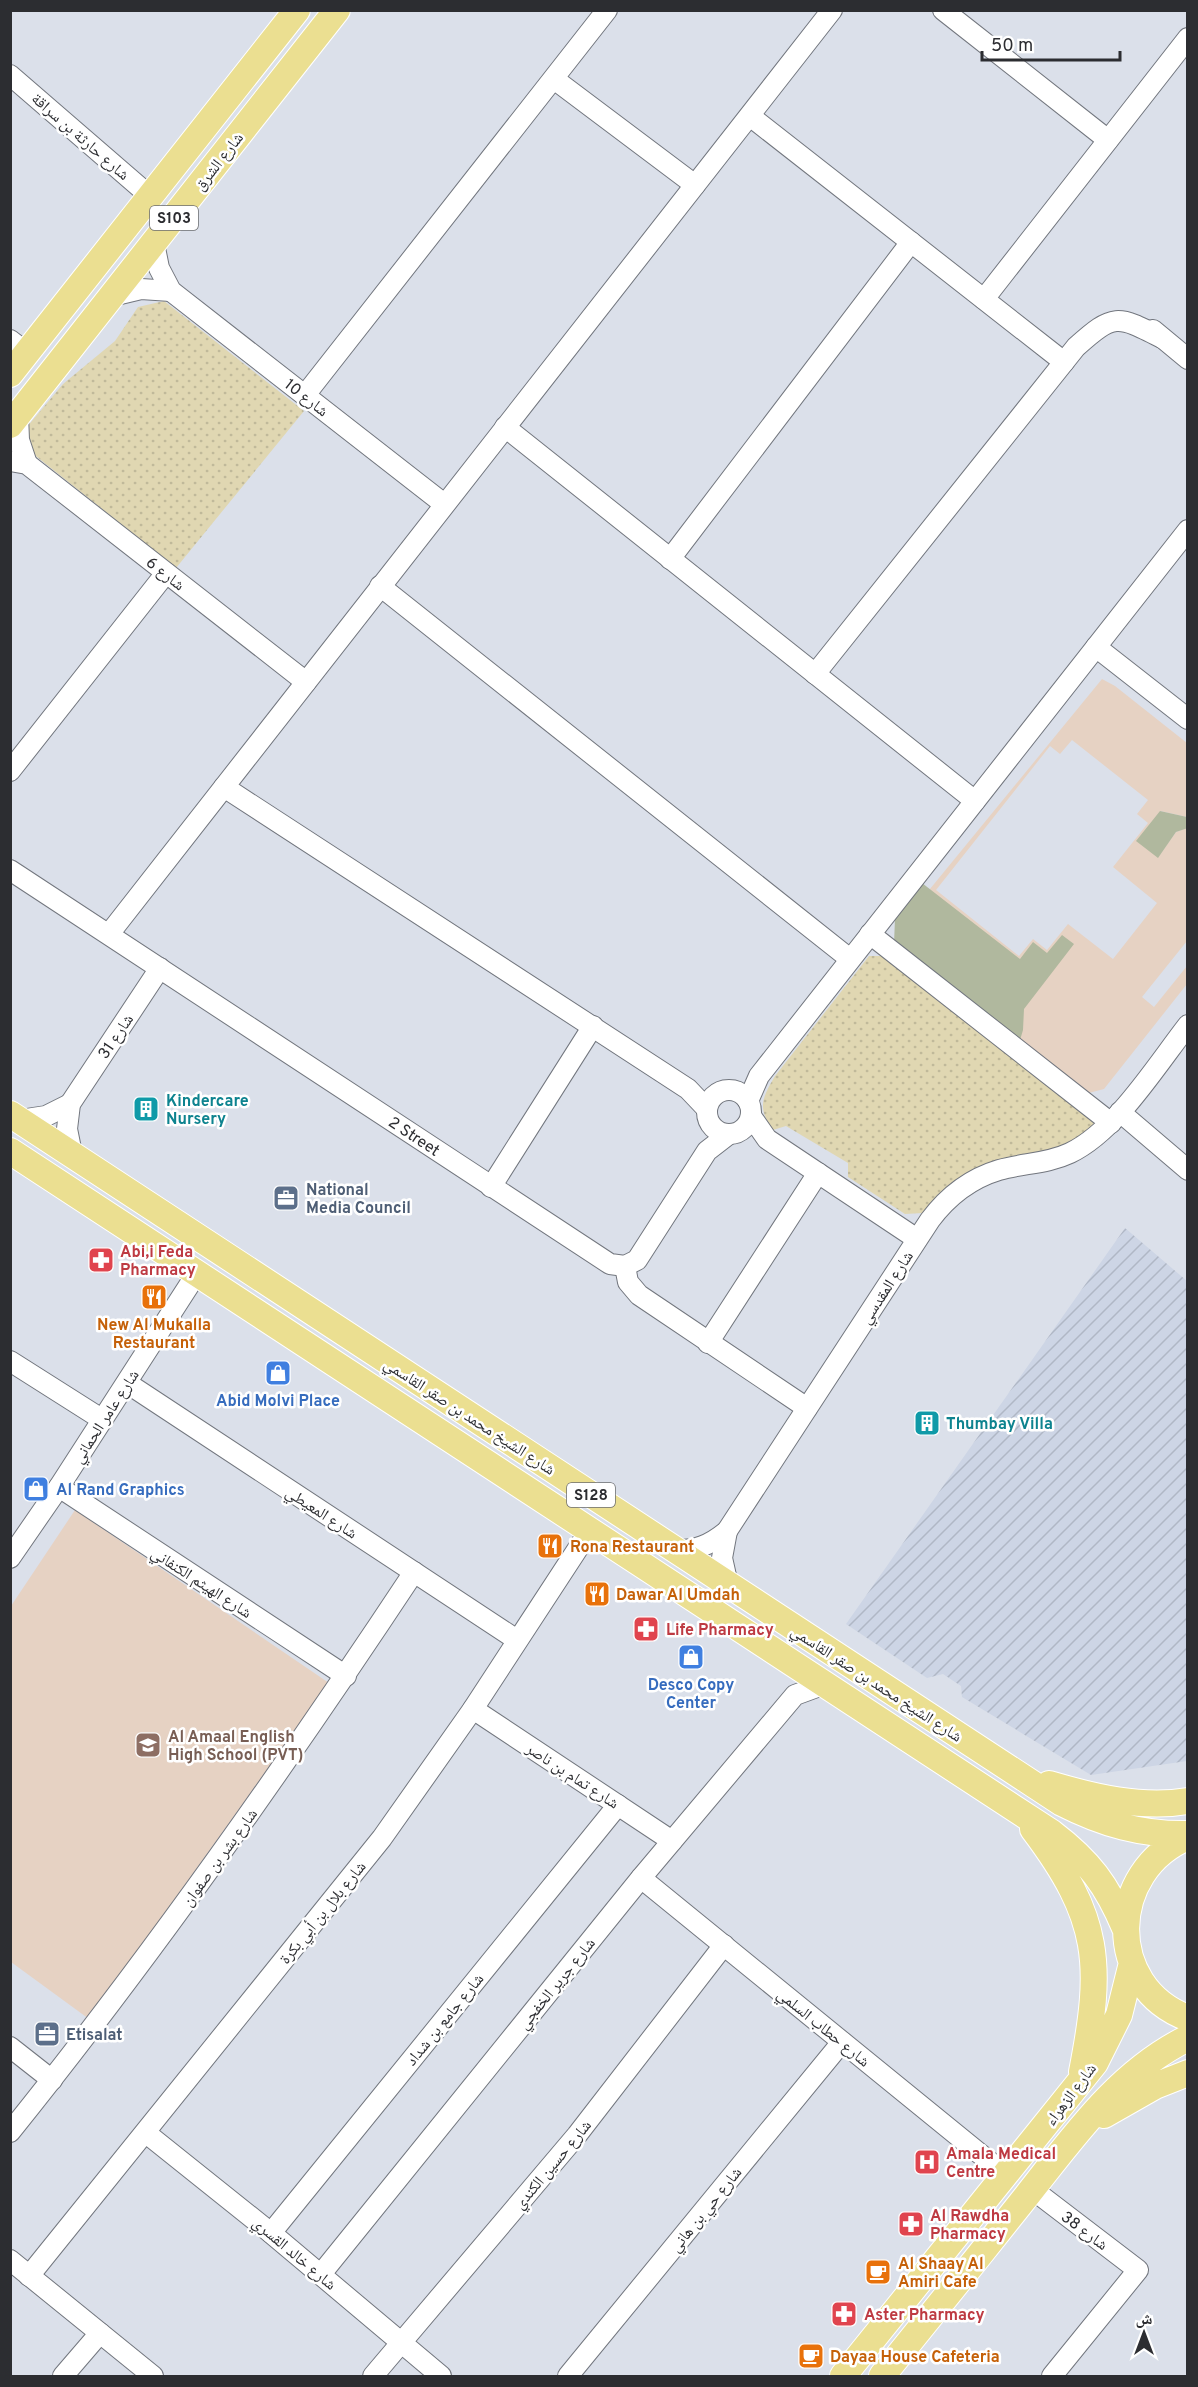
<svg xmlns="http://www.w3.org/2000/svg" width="1198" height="2387" viewBox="0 0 1198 2387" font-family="Overpass,'Noto Naskh Arabic',sans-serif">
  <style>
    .industrial { fill: url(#industrial-furrows) }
    .education { fill: #e6d2c3; fill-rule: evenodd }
    .sand { fill: url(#sand-dots) }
    .garden { fill: #b0b89e }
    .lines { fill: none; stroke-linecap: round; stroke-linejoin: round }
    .minor-casing { stroke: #72767e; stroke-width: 22 }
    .major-casing { stroke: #fff; stroke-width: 28 }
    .minor { stroke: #fff; stroke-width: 20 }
    .major { stroke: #ebdf91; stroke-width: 26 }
    .labels { text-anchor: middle; stroke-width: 5; stroke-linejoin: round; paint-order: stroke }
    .shield { fill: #fff; stroke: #6b6c6f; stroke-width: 1.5 }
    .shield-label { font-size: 15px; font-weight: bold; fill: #2c2d31 }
    .street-label { font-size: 16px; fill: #2c2d31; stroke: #fff }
    .culture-label { font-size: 16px; font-weight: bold; fill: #0d838f; stroke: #fff; text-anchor: start }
    .service-label { font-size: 16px; font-weight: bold; fill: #4e5e75; stroke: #fff; text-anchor: start }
    .health-label { font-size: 16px; font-weight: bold; fill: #be3a42; stroke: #fff; text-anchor: start }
    .food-label { font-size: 16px; font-weight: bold; fill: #c56008; stroke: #fff; text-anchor: start }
    .shop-label { font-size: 16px; font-weight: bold; fill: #366cbe; stroke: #fff }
    .education-label { font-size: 16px; font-weight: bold; fill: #785e54; stroke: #fff; text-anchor: start }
  </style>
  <defs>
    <pattern id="industrial-furrows" width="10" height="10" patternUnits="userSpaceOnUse" patternTransform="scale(1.5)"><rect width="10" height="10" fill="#cdd5e5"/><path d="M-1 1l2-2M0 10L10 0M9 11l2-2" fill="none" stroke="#b0b7c5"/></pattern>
    <pattern id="sand-dots" width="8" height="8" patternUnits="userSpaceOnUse" patternTransform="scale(1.5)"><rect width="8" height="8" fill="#e0d7b2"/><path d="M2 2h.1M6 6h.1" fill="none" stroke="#c0b99a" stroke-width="1.8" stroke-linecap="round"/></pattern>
  </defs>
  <rect width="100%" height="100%" fill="#dbe0ea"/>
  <path class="industrial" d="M1125 1228 1187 1281V1761L1091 1775 962 1697 961 1686 943 1674 927 1678 846 1624Z"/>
  <path class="education" d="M1102 679 1115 686 1187 743V817L1160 811 1158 857 1176 832 1187 828V941L1142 997 1154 1007 1187 966V984L1104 1089 1081 1095 898 928ZM1072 740 1148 800 1137 814 1148 823 1113 867 1157 903 1113 959 1068 924 1047 950 1033 939 1019 956 936 890 1050 746 1060 754Z
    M75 1510 329 1683 89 2019 11 1962V1606Z"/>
  <path class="sand" d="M164 301 304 411 176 568 27 449 26 428 63 384 115 341 138 307Z
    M869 956H888L1097 1124 1073 1144 945 1191 923 1213 905 1214 848 1177V1163L786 1126 773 1130C757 1108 762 1098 775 1076Z"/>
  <path class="garden" d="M1160 811 1187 817 1188 828 1176 832 1158 858 1136 841Z
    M922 883 1020 959 1033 942 1047 953 1062 935 1074 944 1024 1009 1023 1030 1018 1047 894 944 895 918Z"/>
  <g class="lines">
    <g class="minor-casing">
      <g id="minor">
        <path d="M943 10 1108 140"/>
        <path d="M10 75 151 197"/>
        <path d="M554 79 695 185"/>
        <path d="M750 116 1064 362"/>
        <path d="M154 243 159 268 171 291 444 504"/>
        <path d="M112 296 141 289 171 291"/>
        <path d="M984 299 1188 38"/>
        <path d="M1153 330 1188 359"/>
        <path d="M10 340 27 353"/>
        <path d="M305 395 607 10"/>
        <path d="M18 415 19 440 27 464"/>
        <path d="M505 427 975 801"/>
        <path d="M10 461 27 464 306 682"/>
        <path d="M670 559 911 242"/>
        <path d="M380 586 850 959"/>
        <path d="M1096 647 1188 719"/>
        <path d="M815 674 1076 347C1114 313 1117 315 1162 338"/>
        <path d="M10 771 166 573"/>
        <path d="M224 787 688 1089 707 1109"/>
        <path id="s1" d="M10 870 610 1264 625 1266 637 1260 707 1151 729 1134"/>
        <path d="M109 934 832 10"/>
        <path d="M870 934 1111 1123"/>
        <circle cx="729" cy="1112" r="22"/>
        <path d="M748 1101 759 1076 1188 530"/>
        <path d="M1120 1112 1188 1170"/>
        <path d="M751 1116 767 1139 917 1239"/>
        <path d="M20 1120 46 1116 70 1104"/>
        <path d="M72 1154 67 1129 70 1104 160 968"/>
        <path d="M491 1187 593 1026"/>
        <path d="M625 1266 628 1282 639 1295 807 1408"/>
        <path d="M708 1343 818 1173"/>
        <path d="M10 1361 103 1420"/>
        <path d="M127 1383 517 1640"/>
        <path d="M59 1487 346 1676"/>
        <path d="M727 1531 722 1558 728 1585"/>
        <path d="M674 1550C696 1551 710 1545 727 1531L930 1220C948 1196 969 1179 999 1170 1023 1163 1047 1164 1070 1153 1116 1131 1156 1066 1188 1025"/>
        <path d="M10 1558 59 1487 197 1273"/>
        <path d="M473 1709 672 1841"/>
        <path d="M641 1878 1006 2175"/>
        <path d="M10 2047 52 2080"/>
        <path d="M10 2132C155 1952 287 1764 414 1572"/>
        <path d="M146 2133 271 2233 441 2376"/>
        <path d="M1032 2189 1138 2270 1052 2376"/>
        <path d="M271 2233 618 1805"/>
        <path d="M10 2260 153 2376"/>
        <path d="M321 2274 641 1878 795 1695 825 1684"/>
        <path d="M29 2276 382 1838 473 1709 590 1530"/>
        <path d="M63 2376 100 2333"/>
        <path d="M373 2376 577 2135 724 1945"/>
        <path d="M568 2376 842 2042"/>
      </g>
    </g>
    <g class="major-casing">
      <path id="major" d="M10 374 297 10
        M10 425 337 10
        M10 1114 1062 1803C1103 1824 1142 1835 1188 1834
        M10 1151 1052 1833C1089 1861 1107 1885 1125 1928
        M1049 1784C1093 1797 1142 1809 1188 1801
        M1033 1829C1101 1919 1103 1964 1082 2072
        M1188 1837C1107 1870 1104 1987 1188 2018
        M1104 2115 1155 2086 1188 2073
        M843 2376 1095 2063 1119 2015 1132 1963
        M882 2376C928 2319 975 2261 1021 2203 1070 2142 1116 2073 1188 2038"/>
    </g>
    <use href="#minor" class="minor"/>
    <use href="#major" class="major"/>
  </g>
  <defs>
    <g id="building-square" transform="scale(1.35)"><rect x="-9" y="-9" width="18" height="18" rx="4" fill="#0f9aa8" stroke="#fff"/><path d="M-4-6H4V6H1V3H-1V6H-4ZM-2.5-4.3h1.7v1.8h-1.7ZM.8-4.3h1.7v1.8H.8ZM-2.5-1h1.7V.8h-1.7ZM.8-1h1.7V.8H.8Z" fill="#fff"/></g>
    <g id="office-square" transform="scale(1.35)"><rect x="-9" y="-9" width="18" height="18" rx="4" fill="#5c6f8a" stroke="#fff"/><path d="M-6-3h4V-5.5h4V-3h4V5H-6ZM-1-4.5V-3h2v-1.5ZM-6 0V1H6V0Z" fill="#fff"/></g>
    <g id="pharmacy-square" transform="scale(1.35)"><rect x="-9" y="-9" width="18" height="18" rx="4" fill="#e0444e" stroke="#fff"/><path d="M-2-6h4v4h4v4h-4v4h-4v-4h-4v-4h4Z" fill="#fff"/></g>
    <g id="restaurant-square" transform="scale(1.35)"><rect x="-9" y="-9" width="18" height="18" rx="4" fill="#e8710a" stroke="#fff"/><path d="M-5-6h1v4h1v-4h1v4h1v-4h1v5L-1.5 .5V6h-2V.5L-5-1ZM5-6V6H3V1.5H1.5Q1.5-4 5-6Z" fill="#fff"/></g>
    <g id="shop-square" transform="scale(1.35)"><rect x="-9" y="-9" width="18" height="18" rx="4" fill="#3f7fe0" stroke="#fff"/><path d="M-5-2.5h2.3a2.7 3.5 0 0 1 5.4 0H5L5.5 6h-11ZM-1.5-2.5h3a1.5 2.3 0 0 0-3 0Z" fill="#fff"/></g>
    <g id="school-square" transform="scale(1.35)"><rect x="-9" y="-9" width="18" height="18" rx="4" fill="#8d6e63" stroke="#fff"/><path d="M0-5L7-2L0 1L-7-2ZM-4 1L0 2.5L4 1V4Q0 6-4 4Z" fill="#fff"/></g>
    <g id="hospital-square" transform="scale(1.35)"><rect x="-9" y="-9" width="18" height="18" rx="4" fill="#e0444e" stroke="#fff"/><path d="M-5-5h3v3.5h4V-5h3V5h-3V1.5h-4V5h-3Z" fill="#fff"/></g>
    <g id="cafe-square" transform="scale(1.35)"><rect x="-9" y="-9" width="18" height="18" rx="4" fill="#e8710a" stroke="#fff"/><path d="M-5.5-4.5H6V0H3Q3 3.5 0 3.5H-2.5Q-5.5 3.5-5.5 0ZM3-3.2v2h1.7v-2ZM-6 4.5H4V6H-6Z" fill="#fff"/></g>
  </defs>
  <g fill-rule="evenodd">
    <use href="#building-square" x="146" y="1109"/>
    <use href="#office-square" x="286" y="1198"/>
    <use href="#pharmacy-square" x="101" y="1260"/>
    <use href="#restaurant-square" x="154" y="1297"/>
    <use href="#shop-square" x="278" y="1373"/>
    <use href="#building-square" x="927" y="1423"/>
    <use href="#shop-square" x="36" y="1489"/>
    <use href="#restaurant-square" x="550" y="1546"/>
    <use href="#restaurant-square" x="597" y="1594"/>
    <use href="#pharmacy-square" x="646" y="1629"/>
    <use href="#shop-square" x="691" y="1657"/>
    <use href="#school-square" x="148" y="1745"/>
    <use href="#office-square" x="47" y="2034"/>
    <use href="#hospital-square" x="927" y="2162"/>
    <use href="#pharmacy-square" x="911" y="2224"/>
    <use href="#cafe-square" x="878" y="2272"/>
    <use href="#pharmacy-square" x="844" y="2314"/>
    <use href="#cafe-square" x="811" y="2356"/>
  </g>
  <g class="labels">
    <g class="shield">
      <rect x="150" y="206" width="48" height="24" rx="4.5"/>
      <rect x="567" y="1483" width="48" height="24" rx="4.5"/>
    </g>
    <g class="shield-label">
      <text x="174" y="223">S103</text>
      <text x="591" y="1500">S128</text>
    </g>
    <g class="street-label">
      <text transform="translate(81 136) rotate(41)" y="6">شارع حارثة بن سراقة</text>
      <text transform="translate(218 161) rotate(-52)" y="6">شارع الشرق</text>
      <text transform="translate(307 397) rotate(38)" y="6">شارع 10</text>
      <text transform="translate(166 573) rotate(38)" y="6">شارع 6</text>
      <text transform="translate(115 1036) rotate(-56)" y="6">شارع 31</text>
      <text dy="6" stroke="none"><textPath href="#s1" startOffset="484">2 Street</textPath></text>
      <text transform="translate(886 1287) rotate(-57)" y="6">شارع المقدسي</text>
      <text transform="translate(105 1416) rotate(-57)" y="6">شارع عامر الحماني</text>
      <text transform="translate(470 1416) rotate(33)" y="6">شارع الشيخ محمد بن صقر القاسمي</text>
      <text transform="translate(322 1512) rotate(33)" y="6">شارع المعيطي</text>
      <text transform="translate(202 1582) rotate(33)" y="6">شارع الهيثم الكنفاني</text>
      <text transform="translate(877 1683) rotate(33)" y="6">شارع الشيخ محمد بن صقر القاسمي</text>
      <text transform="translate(573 1775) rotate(33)" y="6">شارع تمام بن ناصر</text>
      <text transform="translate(219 1857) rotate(-54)" y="6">شارع بشر بن صفوان</text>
      <text transform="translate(322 1912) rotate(-51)" y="6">شارع بلال بن أبي بكرة</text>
      <text transform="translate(556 1983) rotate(-51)" y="6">شارع جرير الخفجي</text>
      <text transform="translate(444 2019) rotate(-51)" y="6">شارع جامع بن شداد</text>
      <text transform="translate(824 2027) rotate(39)" y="6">شارع حطاب السلمي</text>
      <text transform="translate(1070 2094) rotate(-53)" y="6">شارع الزهراء</text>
      <text transform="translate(552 2164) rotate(-50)" y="6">شارع حسين الكندي</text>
      <text transform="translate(705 2209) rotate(-51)" y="6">شارع حي بن هاني</text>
      <text transform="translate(1085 2230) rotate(37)" y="6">شارع 38</text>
      <text transform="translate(295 2253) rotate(40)" y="6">شارع خالد القسري</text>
    </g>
    <g class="culture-label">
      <text x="166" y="1106">Kindercare<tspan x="166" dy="18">Nursery</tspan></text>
      <text x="946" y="1429">Thumbay Villa</text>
    </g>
    <g class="service-label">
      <text x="306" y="1195">National<tspan x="306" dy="18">Media Council</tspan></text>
      <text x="66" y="2040">Etisalat</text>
    </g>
    <g class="health-label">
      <text x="120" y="1257">Abi,i Feda<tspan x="120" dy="18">Pharmacy</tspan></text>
      <text x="666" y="1635">Life Pharmacy</text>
      <text x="946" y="2159">Amala Medical<tspan x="946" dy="18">Centre</tspan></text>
      <text x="930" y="2221">Al Rawdha<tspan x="930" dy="18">Pharmacy</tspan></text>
      <text x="864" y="2320">Aster Pharmacy</text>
    </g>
    <g class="food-label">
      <text x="154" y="1330" text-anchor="middle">New Al Mukalla<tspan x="154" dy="18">Restaurant</tspan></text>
      <text x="570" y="1552">Rona Restaurant</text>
      <text x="616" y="1600">Dawar Al Umdah</text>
      <text x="898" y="2269">Al Shaay Al<tspan x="898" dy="18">Amiri Cafe</tspan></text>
      <text x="830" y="2362">Dayaa House Cafeteria</text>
    </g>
    <g class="shop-label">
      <text x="278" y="1406">Abid Molvi Place</text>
      <text x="56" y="1495" text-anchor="start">Al Rand Graphics</text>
      <text x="691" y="1690">Desco Copy<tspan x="691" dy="18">Center</tspan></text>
    </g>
    <g class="education-label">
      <text x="168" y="1742">Al Amaal English<tspan x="168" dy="18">High School (PVT)</tspan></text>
    </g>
  </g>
  <rect width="1198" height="2387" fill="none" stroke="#2c2d31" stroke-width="24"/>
  <g transform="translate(1144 2333)" stroke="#ffffff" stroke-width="4.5" paint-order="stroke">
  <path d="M0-4.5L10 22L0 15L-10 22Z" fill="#2c2d31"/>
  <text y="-9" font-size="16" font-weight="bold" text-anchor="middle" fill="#2c2d31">ش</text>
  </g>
  <path d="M982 51v9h138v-9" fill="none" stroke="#2c2d31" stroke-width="3"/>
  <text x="991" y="51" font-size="18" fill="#2c2d31" stroke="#ffffff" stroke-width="4.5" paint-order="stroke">50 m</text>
</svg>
